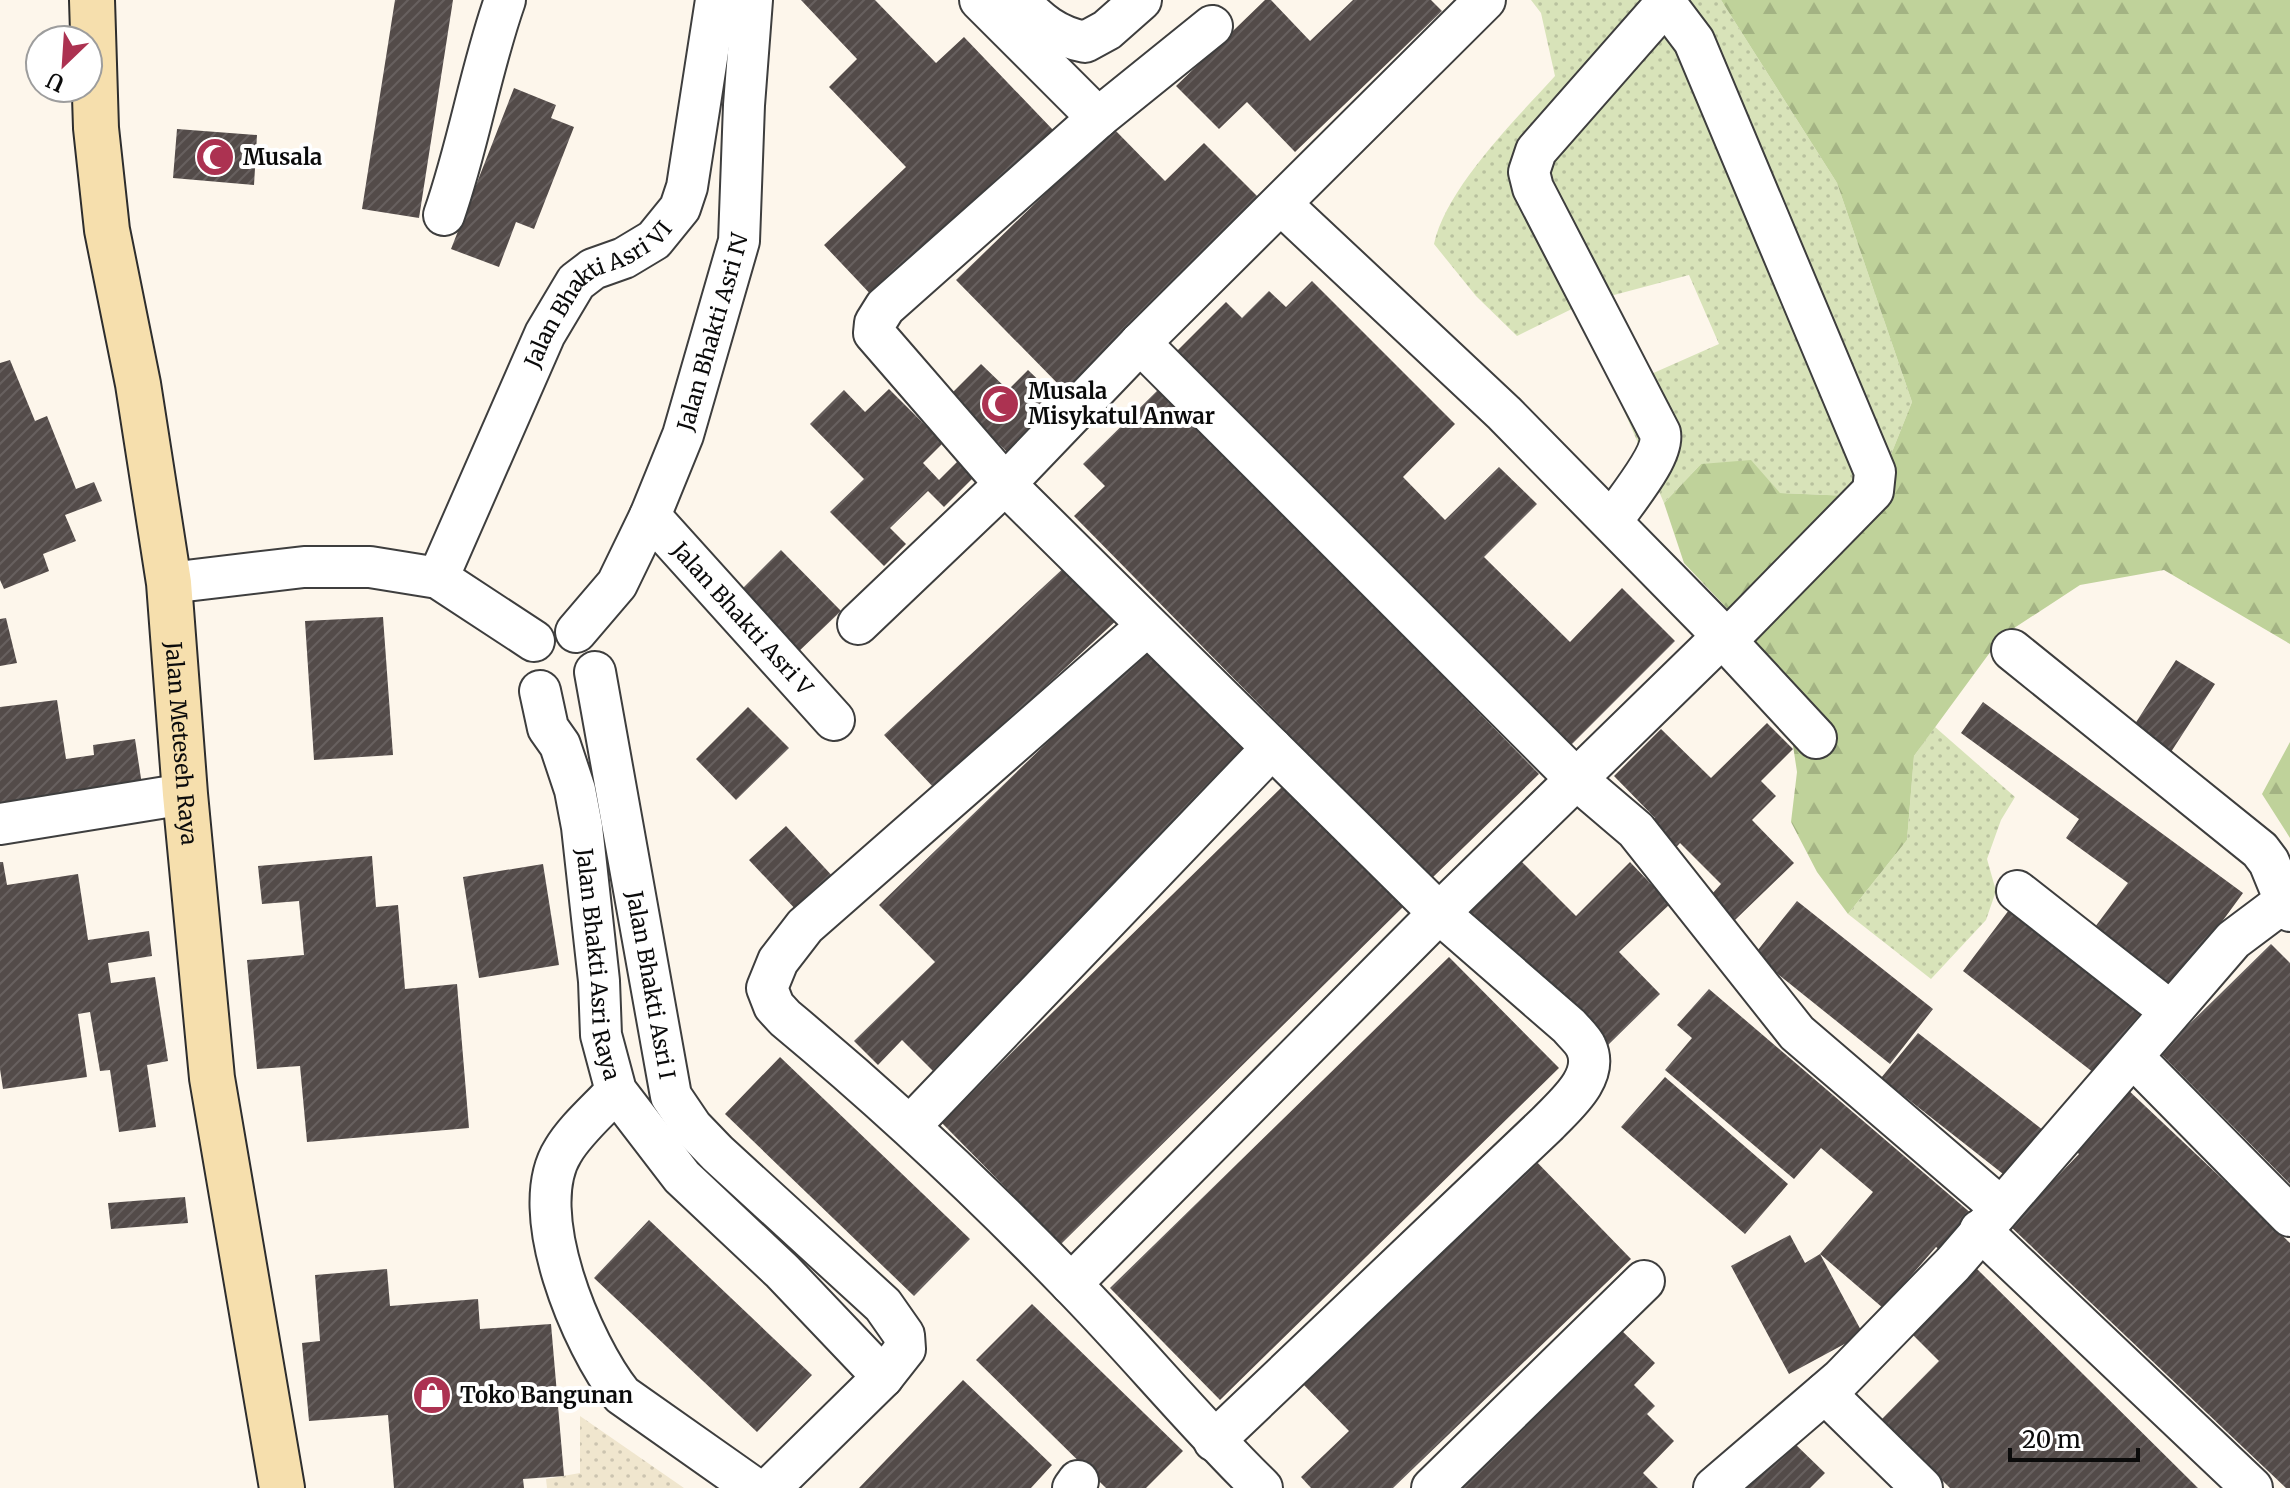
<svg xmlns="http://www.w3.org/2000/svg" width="2290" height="1488" font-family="Merriweather,serif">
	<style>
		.farmland { fill: url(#farmland-dots) }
		.grass { fill: url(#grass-dots) }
		.forest { fill: url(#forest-firs) }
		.building { fill: url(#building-hatch) }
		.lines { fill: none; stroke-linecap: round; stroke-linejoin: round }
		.minor-casing { stroke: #3e3e3e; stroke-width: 44 }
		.secondary-casing { stroke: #2d2d2d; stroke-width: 48 }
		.minor { stroke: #fff; stroke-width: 40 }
		.secondary { stroke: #f6dfad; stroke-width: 44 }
		.labels { text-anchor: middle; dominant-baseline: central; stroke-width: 8; stroke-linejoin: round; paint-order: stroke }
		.poi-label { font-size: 22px; font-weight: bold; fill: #0b0b0b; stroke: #fff; text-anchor: start }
		.street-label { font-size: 22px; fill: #0b0b0b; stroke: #fff }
	</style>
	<defs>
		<pattern id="farmland-dots" width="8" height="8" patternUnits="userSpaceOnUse" patternTransform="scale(2)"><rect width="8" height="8" fill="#f0e6ce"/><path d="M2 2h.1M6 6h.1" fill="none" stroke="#ccc4b0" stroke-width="1.8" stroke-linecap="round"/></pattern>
		<pattern id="grass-dots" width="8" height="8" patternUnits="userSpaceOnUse" patternTransform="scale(2)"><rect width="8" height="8" fill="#d8e3b9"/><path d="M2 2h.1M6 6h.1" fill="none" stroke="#b8c19e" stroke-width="1.8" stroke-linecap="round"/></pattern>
		<pattern id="forest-firs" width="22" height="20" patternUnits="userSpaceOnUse" patternTransform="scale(2)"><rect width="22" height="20" fill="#bfd29a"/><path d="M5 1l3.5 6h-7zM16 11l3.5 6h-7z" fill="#a3b383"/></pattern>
		<pattern id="building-hatch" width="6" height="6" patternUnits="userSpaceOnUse" patternTransform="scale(2)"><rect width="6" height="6" fill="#534b49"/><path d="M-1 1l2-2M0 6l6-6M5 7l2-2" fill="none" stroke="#67605f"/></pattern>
	</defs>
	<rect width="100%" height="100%" fill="#fdf6eb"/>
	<path class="farmland" d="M580,1416L684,1488H547L546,1479L580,1473Z"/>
	<path class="grass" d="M1531,0H1721L1837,183L1912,402L1874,497L1780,493L1701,464L1664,503L1615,390L1719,344L1689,275L1584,303L1517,336L1476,296L1434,244C1446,188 1516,119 1555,76L1541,13Z
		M1935,727L2015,797L2001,820L1987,859L1996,891L1986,920L1931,979L1848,914L1907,840L1914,756Z"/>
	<path class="forest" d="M1721,0H2290V644L2164,570L2080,585L2002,636L1914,756L1907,840L1848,914L1817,872L1791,822L1797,772L1786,699L1737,619L1684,563L1664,503L1701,464L1751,460L1780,493L1874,497L1912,402L1837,183Z
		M2290,742V838L2262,794Z"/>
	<path class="building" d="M395,0H453L419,218L362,209Z
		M801,0H875L936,63L964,37L1054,131L876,300L824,245L906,167L829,87L857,59Z
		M1265,0H1271L1310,41L1353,0H1431L1442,11L1295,152L1247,102L1219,129L1176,86Z
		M514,88L556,105L551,118L574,127L534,229L516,222L499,267L451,249Z
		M1113,128L1165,181L1204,143L1261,200L1065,391L956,280Z
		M177,129L257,135L254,185L173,178Z
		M1312,281L1455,424L1403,477L1445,520L1499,467L1537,504L1484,557L1570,642L1622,588L1675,641L1570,746L1173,355L1226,302L1242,318L1269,291L1286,307Z
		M10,360L35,421L47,416L76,489L94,482L102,501L65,515L76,541L43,554L49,571L4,589L0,580V363Z
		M981,364L1008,390L1028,370L1052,393L1031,413L1040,422L1008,453L950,395Z
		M1160,388L1539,774L1431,879L1074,516L1105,486L1083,464Z
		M889,389L943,443L923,463L939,480L959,460L975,476L944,507L928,491L890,528L906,544L884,566L830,512L864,479L810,424L844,390L865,412Z
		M781,550L841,611L796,654L740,591Z
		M1069,563L1120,617L935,789L884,735Z
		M383,617L393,755L314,760L305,621Z
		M6,618L17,663L0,666V619Z
		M1146,647L1255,758L933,1071L902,1040L878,1065L854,1041L935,962L879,905Z
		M2176,660L2215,684L2171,752L2133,727Z
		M57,700L66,759L94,755L93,745L135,739L142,785L0,813V707Z
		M1983,702L2243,893L2169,994L2089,935L2128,883L2066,838L2079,819L1961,733Z
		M748,707L789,748L736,800L696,759Z
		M1767,723L1793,749L1761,781L1776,796L1752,820L1794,863L1735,920L1711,895L1721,884L1680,843L1671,853L1645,827L1655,818L1614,776L1661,729L1711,778Z
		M1284,785L1404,906L1061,1244L941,1122Z
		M786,826L836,880L800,914L749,860Z
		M372,856L376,907L398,905L405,989L457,984L469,1128L307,1142L300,1066L257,1069L247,960L304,955L299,901L262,904L258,866Z
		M1521,861L1576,916L1630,862L1670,904L1619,952L1660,994L1607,1046L1468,912Z
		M0,862H3L7,885L78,874L88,940L149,931L152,956L108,963L111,983L155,977L168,1061L147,1065L156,1127L119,1132L110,1070L100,1071L90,1012L78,1014L87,1077L3,1089L0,1069Z
		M543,864L559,965L479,978L463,877Z
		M1797,901L1933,1009L1890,1064L1754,955Z
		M2012,906L2144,1009L2094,1073L1963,971Z
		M2271,944L2290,963V1184L2160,1053Z
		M1449,957L1559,1068L1220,1400L1110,1288Z
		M1709,989L1973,1215L1942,1251L1936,1247L1883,1308L1820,1254L1873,1192L1821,1148L1794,1179L1665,1070L1692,1038L1677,1025Z
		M1918,1033L2048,1134L2012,1181L1881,1078Z
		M780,1057L970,1239L914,1296L725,1114Z
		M1665,1077L1788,1184L1745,1234L1621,1127Z
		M2125,1087L2290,1243V1488H2286L2010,1226L2079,1154L2070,1145Z
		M1531,1156L1631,1259L1393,1488H1311L1301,1477L1349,1431L1299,1380Z
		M185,1197L188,1223L111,1229L108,1203Z
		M649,1220L812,1375L757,1432L594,1278Z
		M1790,1235L1805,1263L1820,1254L1863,1334L1789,1374L1731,1266Z
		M387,1269L390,1306L478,1299L480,1329L551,1324L564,1476L523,1479L524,1488H394L388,1415L309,1421L302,1343L320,1341L315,1275Z
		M1977,1269L2198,1488H1950L1881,1420L1939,1361L1912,1334Z
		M1032,1304L1183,1451L1146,1488H1106L976,1360Z
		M1619,1328L1655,1363L1634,1385L1655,1406L1647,1414L1674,1441L1643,1473L1658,1488H1459Z
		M963,1380L1052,1465L1031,1488H859Z
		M1793,1442L1825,1473L1810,1488H1747Z"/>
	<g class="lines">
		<g class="minor-casing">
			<g id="minor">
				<path d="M980,0L1098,118"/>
				<path d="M1018,0C1039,22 1055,36 1085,42L1107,30L1141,0"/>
				<path d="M1663,0L1694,41L1875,472L1873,491L1726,641L1816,738"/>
				<path d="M1212,26L1098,118L885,307L875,323L874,333L1005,484L1439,913L1569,1026C1574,1032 1583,1040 1586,1047C1600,1077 1565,1105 1547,1124L1214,1441"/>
				<path d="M444,215C469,144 480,71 505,0"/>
				<path d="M1140,343L1575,778L1636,830L1797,1033L2000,1207"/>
				<path id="s1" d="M650,516L834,720"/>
				<path d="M1612,521C1625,501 1665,455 1660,433L1533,188L1529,172L1536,151L1666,3"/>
				<path id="s2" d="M438,578L545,334L576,282L593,269L624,258L654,240L680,208L687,187L716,0"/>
				<path d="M169,583L304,567H370L438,578L534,641"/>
				<path d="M858,624L1005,484L1140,343L1485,0"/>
				<path d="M1147,626L805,926L778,961L767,988L774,1006L785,1018C885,1101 980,1190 1070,1283C1136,1350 1195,1423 1262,1488"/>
				<path id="s3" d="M576,632L617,584L650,516L683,435L739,241L744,105L752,0"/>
				<path d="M2012,650L2260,850L2269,862L2285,901"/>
				<path id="s4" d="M595,672L671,1096L692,1127L717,1153L883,1305L904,1335L905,1349L883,1377L770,1488"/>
				<path id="s5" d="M540,691L548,728L560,745L575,790L582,827L599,981L601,1035L616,1091L682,1177L782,1271L883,1377"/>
				<path d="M0,824L185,794"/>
				<path d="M2017,891L2170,1011"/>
				<path d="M2133,1057L2290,1216"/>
				<path d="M616,1091C599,1110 576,1129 563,1151C525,1211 582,1345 622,1395L754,1488"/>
				<path d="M910,1126L1272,748"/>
				<path d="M1980,1230L2252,1488"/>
				<path d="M1071,1284L1439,913L1723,636L1504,413L1281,204"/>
				<path d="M1825,1393L1922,1488"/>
				<path d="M1073,1488L1078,1481"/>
				<path d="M1432,1488L1644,1281"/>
				<path d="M1714,1488L1841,1379L1953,1264L2233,940L2285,901L2290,911"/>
			</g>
		</g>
		<g class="secondary-casing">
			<g id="secondary">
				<path id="s6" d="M92,0L96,128L107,230L138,384L169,583L185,794L212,1078L282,1488"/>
			</g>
		</g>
		<use href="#minor" class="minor"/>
		<use href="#secondary" class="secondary"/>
	</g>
	<defs>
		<g id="mosque-disc" transform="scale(2)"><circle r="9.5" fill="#ac3251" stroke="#fff"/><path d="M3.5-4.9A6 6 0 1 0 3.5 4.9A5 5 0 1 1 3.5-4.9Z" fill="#fff"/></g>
		<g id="shop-disc" transform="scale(2)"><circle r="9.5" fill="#ac3251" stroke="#fff"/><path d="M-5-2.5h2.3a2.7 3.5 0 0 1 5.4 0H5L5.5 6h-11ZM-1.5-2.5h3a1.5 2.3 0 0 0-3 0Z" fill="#fff"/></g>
	</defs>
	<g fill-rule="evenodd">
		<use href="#mosque-disc" x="215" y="157"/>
		<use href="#mosque-disc" x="1000" y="404"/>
		<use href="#shop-disc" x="432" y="1395"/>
	</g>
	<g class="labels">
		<g class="poi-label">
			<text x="243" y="157">Musala</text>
			<text x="1028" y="391">Musala<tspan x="1028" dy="25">Misykatul Anwar</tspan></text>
			<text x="460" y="1395">Toko Bangunan</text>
		</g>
		<g class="street-label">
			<text stroke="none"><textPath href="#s2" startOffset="334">Jalan Bhakti Asri VI</textPath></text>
			<text stroke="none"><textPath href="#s3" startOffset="334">Jalan Bhakti Asri IV</textPath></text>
			<text stroke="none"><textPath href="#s1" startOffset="138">Jalan Bhakti Asri V</textPath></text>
			<text stroke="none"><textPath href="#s6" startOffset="750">Jalan Meteseh Raya</textPath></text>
			<text stroke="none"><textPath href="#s5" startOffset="282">Jalan Bhakti Asri Raya</textPath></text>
			<text stroke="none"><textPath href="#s4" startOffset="318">Jalan Bhakti Asri I</textPath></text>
		</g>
	</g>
	<g transform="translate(64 64) rotate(205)"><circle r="38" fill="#ffffff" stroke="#9d9d9d" stroke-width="2"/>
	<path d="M0-6L14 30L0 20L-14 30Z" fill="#ac3251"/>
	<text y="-12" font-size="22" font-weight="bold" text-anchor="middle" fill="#0b0b0b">U</text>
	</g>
	<path d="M2010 1448v12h128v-12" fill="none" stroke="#0b0b0b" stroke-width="4"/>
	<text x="2022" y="1448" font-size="24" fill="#0b0b0b" stroke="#ffffff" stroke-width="6" paint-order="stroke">20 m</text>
</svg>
